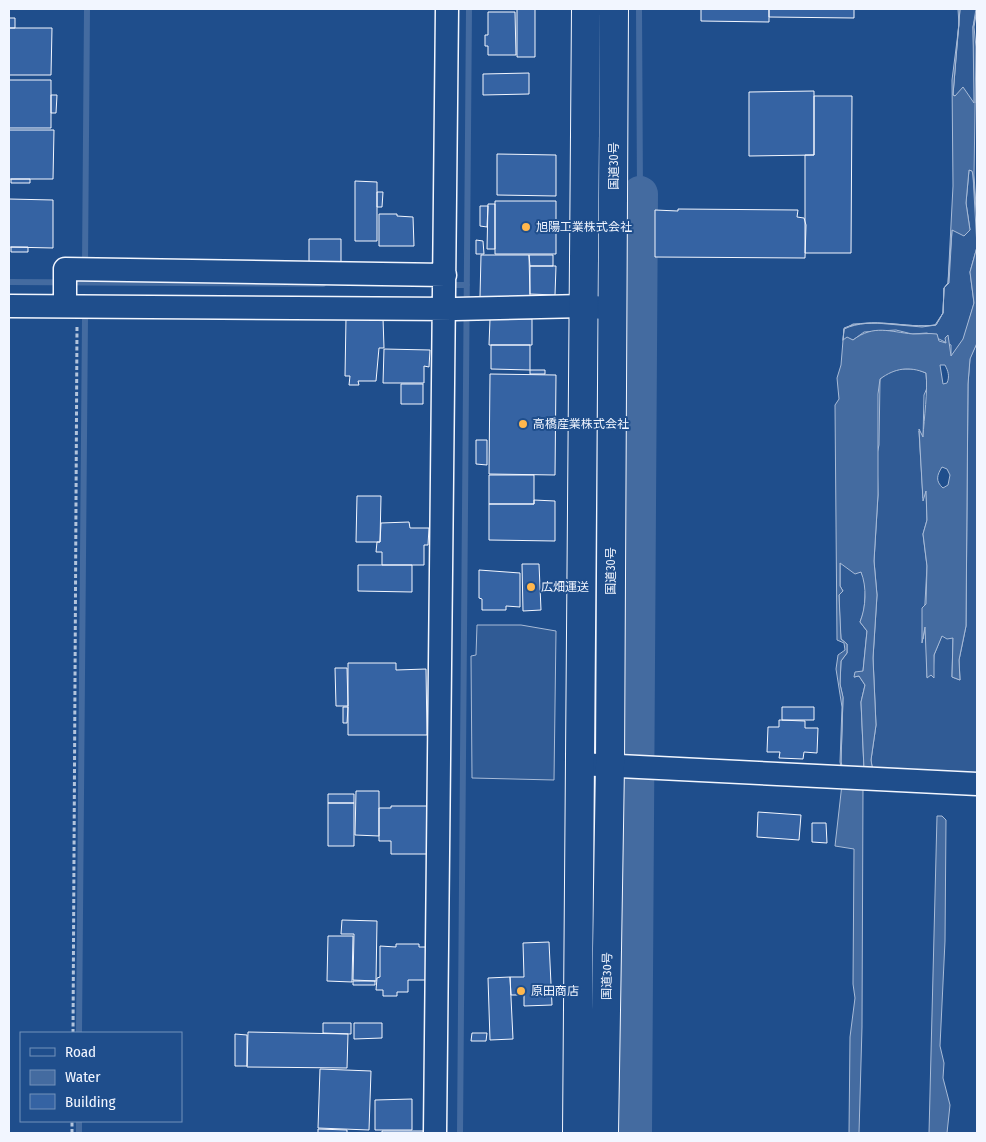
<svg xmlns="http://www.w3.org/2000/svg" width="986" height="1142" font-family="'Fira Sans Condensed','Noto Sans JP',sans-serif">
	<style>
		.built { fill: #305b95; stroke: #a8bbd7 }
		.water { fill: #446ba0; stroke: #a8bbd7; fill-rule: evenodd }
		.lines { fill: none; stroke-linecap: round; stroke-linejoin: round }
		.stream { stroke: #446ba0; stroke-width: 6 }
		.river { stroke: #446ba0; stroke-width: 36 }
		.building { fill: #3563a3; stroke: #f2f6ff }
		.minor-casing { stroke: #f2f6ff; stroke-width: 25 }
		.highway-casing { stroke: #f2f6ff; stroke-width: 30 }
		.path { stroke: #b3c4dc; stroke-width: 3; stroke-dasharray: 4 2.5; stroke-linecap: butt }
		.minor { stroke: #1f4e8c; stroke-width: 22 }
		.highway { stroke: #1f4e8c; stroke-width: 28 }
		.poi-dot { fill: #ffb74d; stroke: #1f4e8c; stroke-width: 2 }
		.labels { text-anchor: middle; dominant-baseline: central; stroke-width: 4; stroke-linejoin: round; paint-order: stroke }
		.street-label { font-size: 12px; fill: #f2f6ff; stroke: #1f4e8c }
		.poi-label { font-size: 12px; fill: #f2f6ff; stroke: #1f4e8c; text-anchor: start }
	</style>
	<rect width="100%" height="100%" fill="#1f4e8c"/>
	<path class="built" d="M960,9H976L973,27L975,103L953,95Z
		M969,170H972L973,175L977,247L970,272L974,303L964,339L959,347L951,357V345L927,333L912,334L896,330L864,332L853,340L843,341L844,329L853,324L876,323L922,327L936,325L943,313L944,288L949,283L952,230H970L966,203Z
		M977,343V777L873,773L871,760L876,725L873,658L877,595L874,561L878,495L877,454L879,445L880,379L890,371L902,369H916L926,373L927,388L924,395L923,439L919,431L923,498L926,489L927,520L923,534L927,566L923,639L926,623L927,677L931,674L933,677L934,655L942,635L953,637L952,677L960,680L959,660L966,626L968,384L970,358Z
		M840,562L861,572L866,583L864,611L860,622L867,631L863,671L854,677L859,676L865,685L861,702L864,769L843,770L841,762L843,698L840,684L841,661L847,653V644L841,639L840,626L839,595L843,591L840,586Z
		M477,625H521L556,631L554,780L472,778L471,656L476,655Z"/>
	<path class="water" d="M958,9H960L953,95L955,96L963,87L974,103L973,27L977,9L974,27L976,47L974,175L977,221L973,175L972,171L969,170L966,203L970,230L964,236L952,230L948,283L944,288L943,313L936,325C906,329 872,316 844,329L843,340L847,337L853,340C874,324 890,332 913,334C921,334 929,333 937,334L939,341L946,343L945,338L948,335L951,356L963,339L974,303L970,272L977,247V343L970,359L968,384L966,626L959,660L960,680L952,677L953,638L947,639L942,636L934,655V678L931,675L927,678L925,627L922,643V608L926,604L927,566L923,534L927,520L926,491L923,501L919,429L923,437C924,418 928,391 926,373C909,366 895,368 880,379L878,394V495L874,561L877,595L873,658L876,725L871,760L873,772L842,771L840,762L842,707L836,669L838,655L845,650L844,643L837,640L835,405L839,399L837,378L841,365L844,328C872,316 906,329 935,325L943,313L944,288L948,283L953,186L952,80L959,25ZM940,365H945C948,371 950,376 947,383L943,384ZM942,467L947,469L950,475L948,485L943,488C935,481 937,475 942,467ZM840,563L855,574L861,572C867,587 866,607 860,622L867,631L863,671L855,672L854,677L859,676L865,685L861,702L864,769L843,770L841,762L843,697L840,684L841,661L847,653V644L841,639L839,595L843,591L840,586Z
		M842,784L863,786L862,1027L859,1133H849L850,1037L855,998L853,984L854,849L835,846Z
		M937,816H942L946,820L945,941L940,1046L944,1063L943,1078L950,1105L947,1133H929Z"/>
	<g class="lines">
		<path class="stream" d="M639,9L640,194
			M85,265L87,9
			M9,282L323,284
			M448,285H467
			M79,1033L85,318
			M79,1133V1121
			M460,1133L469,9"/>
		<path class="river" d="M634,1133L640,194"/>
	</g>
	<path class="building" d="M517,9H535V57H517Z
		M701,9H769V22L701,21Z
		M769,9H854V18L769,17Z
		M488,12H515L516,55H488V46H485V35H488Z
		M9,18H15V28H9Z
		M9,28H52L51,75H9Z
		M529,73V94L483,95V74Z
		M9,80H51V128H9Z
		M814,91V155L749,156V92Z
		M51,95H57L56,113H51Z
		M814,96H852L851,253H805V155H814Z
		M9,130H54L53,179H9Z
		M497,154L556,155V196L497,195Z
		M11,179H30V183H11Z
		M355,181L377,182V241H355Z
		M377,192H383L382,207H377Z
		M9,199L53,200V248L9,247Z
		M495,201H556V254H495Z
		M488,204H495V249H487Z
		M480,206H488L487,227L480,226Z
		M678,209L798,210L797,217L804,218L806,225L805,258L655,257V210L678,211Z
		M379,214H397V216L413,217L414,246H379Z
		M309,239H341V262H309Z
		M476,240L483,241L484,254H476Z
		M11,247H28V252H11Z
		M481,255H529L530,298L480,297Z
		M529,255H553V266H530Z
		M530,266H556L555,295L530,294Z
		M346,318H383L384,348H379L376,381H358L359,385H349L350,376H345Z
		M490,319H532V345H489Z
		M491,345H530V370L491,369Z
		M384,349L430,350L429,367L424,366V383H383Z
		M530,370H545V374H530Z
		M490,374L556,375L555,475L489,474Z
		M401,384H423V404H401Z
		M476,440H487V465L476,464Z
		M489,475H534V504H489Z
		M357,496H381L380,542H356Z
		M534,500L555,501V541L489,540V504H534Z
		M409,522L410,528H429L428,545H424V565H382V552H376L377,542H380L381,523Z
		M522,564H539L541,610L523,611Z
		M358,565H412V592L358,591Z
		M479,570L520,573V607L506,606V610H482V599L479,598Z
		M348,663H396V670L426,669L427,735H348Z
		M335,668H347L348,706H336Z
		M343,707H348L347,723H343Z
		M782,707H814V720H782Z
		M779,720L805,721V728H818L817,753L804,752L803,759L779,758L780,752H767L768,727H779Z
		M356,791H379V836L355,835Z
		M328,794H354V803H328Z
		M328,803H354V846H328Z
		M391,806H429L430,854H391V841H379V808H391Z
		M758,812L801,815L799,840L757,837Z
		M812,823H826L827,843L812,842Z
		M342,920L377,921L376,981L353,980L354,934H341Z
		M328,936H353L352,982L327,981Z
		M549,942L552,1005L524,1006V995H511L510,977H524L523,943Z
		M396,944H419V947H426V980H408V992H397V996H383V990H376L377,978L380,977V946L396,947Z
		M510,977L513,1039L490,1040L488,978Z
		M353,981H375V985H353Z
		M323,1023H351V1034L323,1033Z
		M354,1023H382V1038L354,1039Z
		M248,1032L348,1034L347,1068L247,1067Z
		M472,1033H487L486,1041H471Z
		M235,1034L247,1035V1066H235Z
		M320,1069L371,1071L369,1130L318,1128Z
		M412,1099V1130H375V1100Z
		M318,1129L347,1130V1133H318Z
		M382,1131H424V1133H382Z"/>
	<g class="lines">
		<g class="minor-casing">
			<path id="minor" d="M9,306L455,309L583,306L614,309
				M65,306V269L445,275
				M579,764L977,784
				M435,1133L447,9"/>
		</g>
		<g class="highway-casing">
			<path id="highway" d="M577,1133L586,9
				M604,1133L610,765L614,9"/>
		</g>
		<path class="path" d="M73,1033L77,326
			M72,1133V1121"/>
		<use href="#minor" class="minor"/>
		<use href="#highway" class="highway"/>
	</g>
	<g class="poi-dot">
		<circle cx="526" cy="227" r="5"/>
		<circle cx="523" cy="424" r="5"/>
		<circle cx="531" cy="587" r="5"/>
		<circle cx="521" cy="991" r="5"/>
	</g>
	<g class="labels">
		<g class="street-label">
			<text transform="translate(614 166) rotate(-90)">国道30号</text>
			<text transform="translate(611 571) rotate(-90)">国道30号</text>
			<text transform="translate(607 976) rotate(-89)">国道30号</text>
		</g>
		<g class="poi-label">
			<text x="536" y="227">旭陽工業株式会社</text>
			<text x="533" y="424">高橋産業株式会社</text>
			<text x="541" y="587">広畑運送</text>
			<text x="531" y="991">原田商店</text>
		</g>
	</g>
	<rect width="986" height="1142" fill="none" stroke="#f2f6ff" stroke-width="20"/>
	<rect x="20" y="1032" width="162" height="90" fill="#1f4e8c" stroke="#7391ba"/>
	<rect x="30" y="1048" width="25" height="8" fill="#1f4e8c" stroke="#7391ba"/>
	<text x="65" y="1057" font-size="15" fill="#f2f6ff">Road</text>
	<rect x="30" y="1070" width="25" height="15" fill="#446ba0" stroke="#7391ba"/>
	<text x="65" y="1082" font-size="15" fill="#f2f6ff">Water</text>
	<rect x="30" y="1094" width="25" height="15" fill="#3563a3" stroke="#7391ba"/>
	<text x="65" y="1107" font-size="15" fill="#f2f6ff">Building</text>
</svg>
